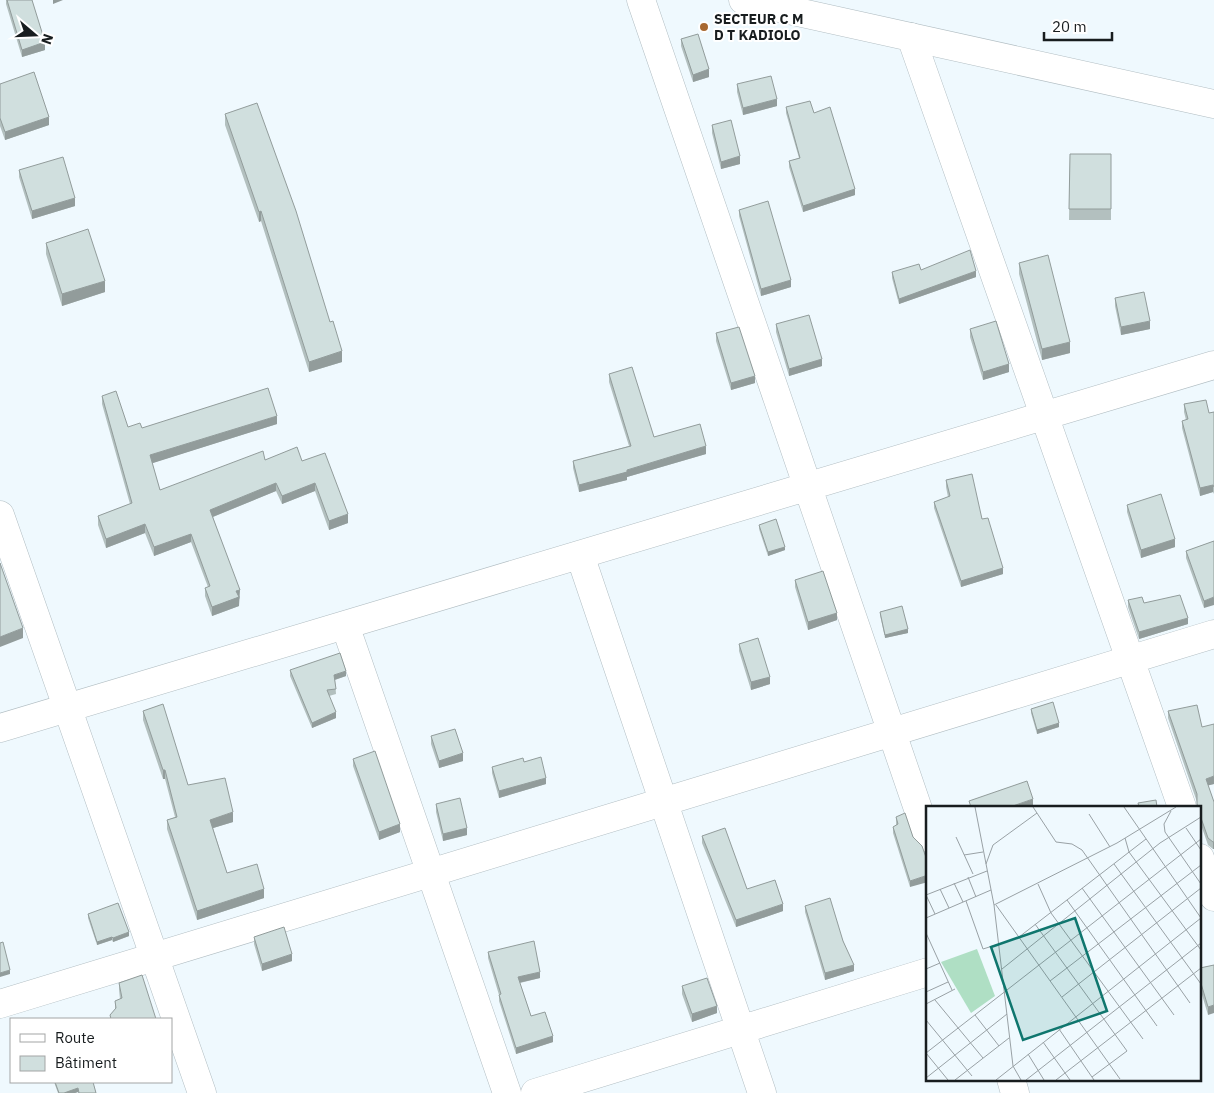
<svg xmlns="http://www.w3.org/2000/svg" width="1214" height="1093" font-family="'IBM Plex Sans',sans-serif">
	<style>
		.lines { fill: none; stroke-linecap: round; stroke-linejoin: round }
		.minor-casing { stroke: #b2bec3; stroke-width: 29 }
		.tertiary-casing { stroke: #b2bec3; stroke-width: 29 }
		.secondary-casing { stroke: #b2bec3; stroke-width: 29 }
		.minor { stroke: #fff; stroke-width: 28 }
		.tertiary { stroke: #fff; stroke-width: 28 }
		.secondary { stroke: #fff; stroke-width: 28 }
		.wall { fill: #b3c0bf }
		.shaded-wall { fill: #929c9b }
		.building { fill: #d0dfde; stroke: #929c9b }
		.poi-dot { fill: #a86830; stroke: #fff; stroke-width: 2 }
		.labels { text-anchor: middle; dominant-baseline: central; stroke-width: 4; stroke-linejoin: round; paint-order: stroke }
		.poi-label { font-size: 14px; font-weight: bold; fill: #181d1f; stroke: #fff; text-anchor: start }
		.inset-road { fill: none; stroke: #99a1a5; stroke-width: 1 }
		.view { fill: #0f766e; fill-opacity: 0.15; stroke: #0f766e; stroke-width: 2.5 }
		.inset-edge { fill: none; stroke: #181d1f; stroke-width: 2.5 }
	</style>
	<rect width="100%" height="100%" fill="#eff9fe"/>
	<g class="lines">
		<g class="minor-casing">
			<path id="minor" d="M641,0L928,838
				M911,37L1182,807
				M580,555L762,1093
				M345,625L507,1093
				M0,728L1214,365
				M1200,858L1214,897
				M0,1004L1214,634
				M1011,1079L1015,1093
				M535,1093L928,972"/>
		</g>
		<g class="tertiary-casing">
			<path id="tertiary" d="M743,0L1214,104"/>
		</g>
		<g class="secondary-casing">
			<path id="secondary" d="M0,515L202,1093"/>
		</g>
		<use href="#minor" class="minor"/>
		<use href="#tertiary" class="tertiary"/>
		<use href="#secondary" class="secondary"/>
	</g>
	<path class="wall" d="M6,0H32L45,50L22,57L6,4Z
		M681,39L709,77L693,82L681,46Z
		M0,84L49,125L5,140L0,126Z
		M737,84L777,106L743,115L737,92Z
		M786,107L814,113L855,195L803,212L789,167V161L799,158L786,113Z
		M225,114L342,362L309,372L261,221L259,222L225,125Z
		M712,125L740,164L721,169L712,133Z
		M1070,154H1111V220H1069Z
		M19,170L75,206L32,219L19,177Z
		M739,210L791,287L761,296L739,216Z
		M46,243L105,292L62,306L46,254Z
		M1019,263L1070,353L1042,360L1019,274Z
		M921,270L976,277L899,304L892,278V272Z
		M1115,298L1150,329L1121,335L1115,306Z
		M776,324L822,366L789,376L776,332Z
		M970,329L1009,372L983,380L970,337Z
		M716,333L755,383L731,390L716,341Z
		M609,374L654,437L706,454L627,477V480L579,492L573,468V461L629,446L609,382Z
		M102,396L128,427L142,428L277,424L152,463L160,490L265,460L302,461L348,523L329,530L315,491L282,504L276,491L213,517L240,598L239,599V606L212,616L205,596V588L208,587L191,542L154,556L145,533L106,548L98,525V516L130,504L102,404Z
		M1184,404L1209,413L1214,412V494L1213,492L1200,496L1182,428V421L1186,420L1184,412Z
		M946,480L982,519L1003,574L961,587L934,508V502L948,497L946,487Z
		M1127,505L1175,547L1141,558L1127,512Z
		M759,525L785,550L768,556L759,529Z
		M1214,541L1204,608L1186,558V551Z
		M795,580L837,620L808,630L795,587Z
		M1128,600L1144,603L1188,624L1139,639L1128,607Z
		M880,612L908,633L885,638L880,615Z
		M739,644L770,684L751,690L739,651Z
		M290,670L346,676L335,680L336,694L329,696L336,718L312,728L290,676Z
		M1031,709L1059,727L1037,734L1031,713Z
		M143,711L188,785L233,822L213,828L227,873L264,898L197,920L167,829V820L175,817L165,779H163L143,720Z
		M1168,711L1214,784L1208,785L1214,802L1213,849L1208,845L1200,822V807H1197V802L1168,718Z
		M431,736L463,761L439,768L431,744Z
		M353,759L400,832L379,840L353,766Z
		M524,762L546,784L499,798L492,773V767Z
		M436,804L467,835L443,841L436,812Z
		M896,817L913,837L910,887L893,833V827L896,825Z
		M702,836L747,889L783,911L736,927L702,843Z
		M805,906L843,941L854,971L825,980L805,912Z
		M88,914L129,936L113,942L112,940L97,945L88,918Z
		M254,937L292,961L262,971L254,944Z
		M488,952L540,978L520,983L531,1016L553,1042L516,1054L499,1001V995L488,958Z
		M1214,965L1208,1015L1200,988V968Z
		M119,983L156,1019H110V1015L115,1010V1001L120,999L119,990Z
		M682,986L717,1013L692,1022L682,994Z
		M54,1082H93L96,1093H78V1092L75,1093H58Z"/>
	<path class="shaded-wall" d="M53,0H63L53,4Z
		M45,42V50L22,57V50Z
		M709,69V77L693,82V75Z
		M777,99V106L743,115V108Z
		M49,117V125L5,140V132Z
		M740,156V164L721,169V162Z
		M855,189V195L803,212V206Z
		M75,198V206L32,219V211Z
		M261,211V221L259,222V212Z
		M976,271V277L899,304V299Z
		M791,280V287L761,296V289Z
		M105,281V292L62,306V294Z
		M1150,321V329L1121,335V327Z
		M1070,342V353L1042,360V349Z
		M342,351V362L309,372V362Z
		M822,359V366L789,376V369Z
		M1009,364V372L983,380V372Z
		M755,376V383L731,390V383Z
		M277,416V424L150,464V455Z
		M706,446V454L627,477V480L579,492V485Z
		M276,483V491L210,518V510Z
		M315,483V491L282,504V496Z
		M1213,485V492L1200,496V488Z
		M348,514V523L329,530V521Z
		M145,524V533L106,548V539Z
		M191,534V542L154,556V547Z
		M1175,539V547L1141,558V550Z
		M785,547V550L768,556V552Z
		M1003,568V574L961,587V581Z
		M240,590L239,606L212,616V607L236,591Z
		M1214,597V605L1204,608V601Z
		M837,613V620L808,630V622Z
		M1188,618V624L1139,639V632Z
		M23,628V638L0,647V637Z
		M908,629V633L885,638V635Z
		M346,671V676L334,680V675Z
		M770,677V684L751,690V682Z
		M336,712V718L312,728V723Z
		M1059,723V727L1037,734V730Z
		M463,753V761L439,768V761Z
		M163,770H165V779H163Z
		M1214,776V784L1206,786V779Z
		M546,778V784L499,798V791Z
		M1033,799V806L1032,807H1010Z
		M233,812V822L210,829V820Z
		M400,824V832L379,840V832Z
		M467,828V835L443,841V834Z
		M1213,842H1214V849H1213Z
		M928,875V882L910,887V881Z
		M264,889V898L197,920V911Z
		M783,904V911L736,927V920Z
		M129,932V936L113,942V938Z
		M112,937V940L97,945V942Z
		M292,954V961L262,971V964Z
		M854,965V971L825,980V973Z
		M10,970V974L0,977V973Z
		M540,972V978L518,983V977Z
		M1214,1005V1013L1208,1015V1007Z
		M717,1006V1013L692,1022V1014Z
		M553,1036V1042L516,1054V1048Z
		M78,1088V1092L75,1093H64Z"/>
	<path class="building" d="M7,0H32L45,42L22,50Z
		M698,34L709,69L693,75L681,39Z
		M34,72L49,117L5,132L0,118V84Z
		M771,76L777,99L743,108L737,84Z
		M810,101L814,113L830,107L855,189L803,206L789,161L800,158L786,107Z
		M257,103L296,211L330,322L333,321L342,351L309,362L261,211L259,212L225,114Z
		M731,120L740,156L721,162L712,125Z
		M1070,154H1111V209H1069Z
		M63,157L75,198L32,211L19,170Z
		M768,201L791,280L761,289L739,210Z
		M88,229L105,281L62,294L46,243Z
		M970,250L976,271L899,299L892,272L919,264L921,270Z
		M1048,255L1070,342L1042,349L1019,263Z
		M1144,292L1150,321L1121,327L1115,298Z
		M809,315L822,359L789,369L776,324Z
		M996,321L1009,364L983,372L970,329Z
		M739,327L755,376L731,383L716,333Z
		M632,367L654,437L700,424L706,446L627,470V472L579,485L573,461L631,446L609,374Z
		M268,388L277,416L150,455L160,490L263,451L265,460L297,447L302,461L325,453L348,514L329,521L315,483L282,496L276,483L210,510L240,590L236,591L239,597L212,607L205,588L210,586L191,534L154,547L145,524L106,539L98,516L132,503L102,396L116,391L128,427L140,423L142,428Z
		M1206,400L1209,413L1214,412V487L1213,485L1200,488L1182,421L1188,419L1184,404Z
		M972,474L982,519L988,518L1003,568L961,581L934,502L950,496L946,480Z
		M1161,494L1175,539L1141,550L1127,505Z
		M776,519L785,547L768,552L759,525Z
		M1214,541V597L1204,601L1186,551Z
		M0,563L23,628L0,637Z
		M823,571L837,613L808,622L795,580Z
		M1180,595L1188,618L1139,632L1128,600L1142,597L1144,603Z
		M902,606L908,629L885,635L880,612Z
		M758,638L770,677L751,682L739,644Z
		M340,653L346,671L334,675L336,689L327,690L336,712L312,723L290,670Z
		M1053,702L1059,723L1037,730L1031,709Z
		M163,704L188,785L225,778L233,812L210,820L227,873L257,864L264,889L197,911L167,820L177,817L165,770H163L143,711Z
		M1197,705L1202,727L1214,724V776L1206,779L1214,802V842H1213L1208,838L1200,815V807H1198L1197,804V794L1168,711Z
		M455,729L463,753L439,761L431,736Z
		M375,751L400,824L379,832L353,759Z
		M541,757L546,778L499,791L492,767L523,758L524,762Z
		M1027,781L1033,799L1010,807H971L969,801Z
		M460,798L467,828L443,834L436,804Z
		M1156,800L1157,807H1139L1138,803Z
		M905,813L913,837L922,846L928,863V875L910,881L893,827L898,824L896,817Z
		M725,828L747,889L775,880L783,904L736,920L702,836Z
		M830,898L843,941L854,965L825,973L805,906Z
		M118,903L129,932L113,938L112,937L97,942L88,914Z
		M284,927L292,954L262,964L254,937Z
		M534,941L540,972L518,977L531,1016L545,1012L553,1036L516,1048L499,995L501,994L488,952Z
		M3,942L10,970L0,973V943Z
		M1214,965V1005L1208,1007L1200,980V968Z
		M142,975L156,1019H111L110,1015L116,1008L115,1001L122,998L119,983Z
		M707,978L717,1006L692,1014L682,986Z
		M55,1082H93L96,1093H79L78,1088L64,1093H59Z"/>
	<circle class="poi-dot" cx="704" cy="27" r="5"/>
	<g class="labels">
		<g class="poi-label">
			<text x="714" y="19">SECTEUR C M<tspan x="714" dy="16">D T KADIOLO</tspan></text>
		</g>
	</g>
	<g transform="translate(926 806)">
		<rect width="275" height="275" fill="#eff9fe"/>
		<path d="M51,143L69,190L45,207L15,156Z" fill="#afdfc4"/>
		<path class="inset-road" d="M49,1L68,99L87,260L95,274M107,1L130,36L146,38L156,44L264,197M198,1L275,112M245,5L238,18L239,26L275,78M163,8L184,41M260,22L275,44M30,31L47,68M199,32L203,46L275,144M38,49L57,46M60,58L67,39L111,7M188,58L275,178M42,71L50,91M28,77L37,96M112,78L125,107L217,233M156,82L248,209M14,83L23,102M0,89L61,65M0,89L9,108M141,94L231,220M40,95L57,143L73,138M68,99L191,37L250,1M70,99L194,273M0,112L65,84M109,118L201,245L166,271M0,127L26,184M93,131L220,33M0,163L14,157M76,163L234,37L275,11M124,175L275,59M0,186L22,176M136,191L275,82M9,194L57,252M0,198L29,183M49,209L73,240M0,214L46,270M133,223L168,274M117,236L144,274M0,247L275,33M0,247L22,274M102,248L118,274M0,272L81,208M29,274L83,232M70,274L275,112M100,274L275,137M130,274L275,162"/>
		<path class="view" d="M149,112L181,205L97,234L65,141Z"/>
		<rect width="275" height="275" class="inset-edge"/>
	</g>
	<rect x="10" y="1018" width="162" height="65" fill="#ffffff" stroke="#a3a5a5"/>
	<rect x="20" y="1034" width="25" height="8" fill="#ffffff" stroke="#a3a5a5"/>
	<text x="55" y="1043" font-size="15" fill="#181d1f">Route</text>
	<rect x="20" y="1056" width="25" height="15" fill="#d0dfde" stroke="#a3a5a5"/>
	<text x="55" y="1068" font-size="15" fill="#181d1f">Bâtiment</text>
	<g transform="translate(35 35) rotate(109)" stroke="#ffffff" stroke-width="4" paint-order="stroke">
	<path d="M0-4L9 19L0 12L-9 19Z" fill="#181d1f"/>
	<text y="-8" font-size="14" font-weight="bold" text-anchor="middle" fill="#181d1f">N</text>
	</g>
	<path d="M1044 32v8h68v-8" fill="none" stroke="#181d1f" stroke-width="2.5"/>
	<text x="1052" y="32" font-size="15" fill="#181d1f" stroke="#ffffff" stroke-width="4" paint-order="stroke">20 m</text>
</svg>
